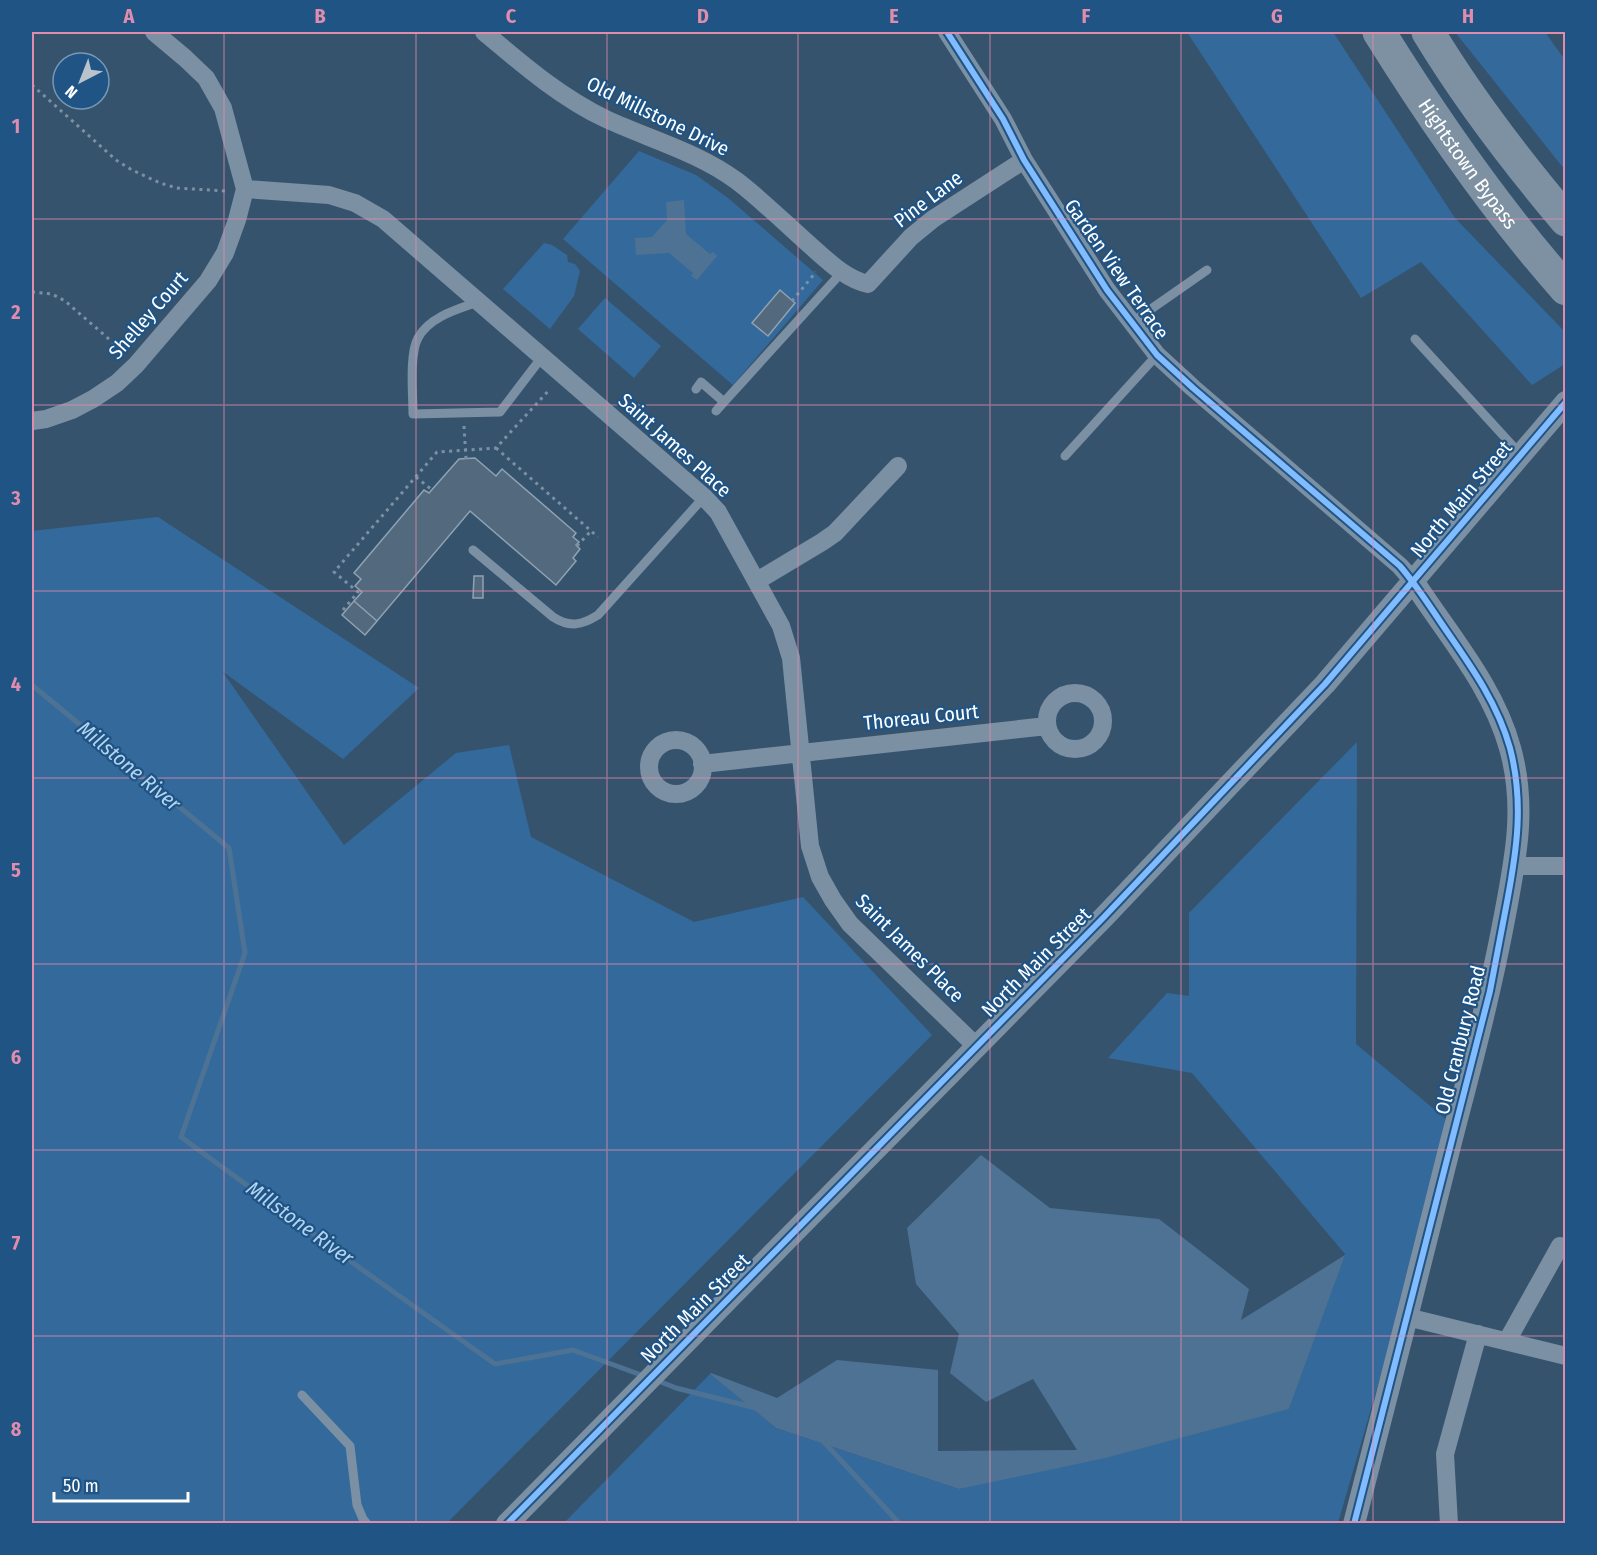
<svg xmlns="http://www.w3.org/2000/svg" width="1597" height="1555" font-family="'Fira Sans Condensed',sans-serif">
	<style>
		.green { fill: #336a9b }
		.water { fill: #4e7294 }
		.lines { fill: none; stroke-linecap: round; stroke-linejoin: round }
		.stream { stroke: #4e7294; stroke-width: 5 }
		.building { fill: #52697e; stroke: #90a2b2; stroke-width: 1.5 }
		.path { stroke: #7c90a4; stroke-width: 3; stroke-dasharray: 3 4.5; stroke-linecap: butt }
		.service { stroke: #7c90a4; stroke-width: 9 }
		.minor { stroke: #7c90a4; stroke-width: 18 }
		.tertiary { stroke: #7c90a4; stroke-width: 22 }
		.motorway { stroke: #7d91a3; stroke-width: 33 }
		.cycleway-casing { stroke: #1f5485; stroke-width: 10 }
		.cycleway { stroke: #80bcff; stroke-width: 6 }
		.grid { fill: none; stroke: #e08cad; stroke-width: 1.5; stroke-opacity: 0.55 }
		.labels { text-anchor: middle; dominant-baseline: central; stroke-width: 4.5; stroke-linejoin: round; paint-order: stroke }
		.street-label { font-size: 20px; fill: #fff; stroke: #1f5485 }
		.water-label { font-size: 21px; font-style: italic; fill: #b2d4f1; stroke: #1f5485 }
		.neatline { fill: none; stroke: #e08cad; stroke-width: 2 }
		.grid-label { font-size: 20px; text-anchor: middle; font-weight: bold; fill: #e08cad }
	</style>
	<rect width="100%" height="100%" fill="#36536e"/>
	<path class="green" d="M1187,32H1333L1455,218L1565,332V364L1532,385L1421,262L1361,298Z
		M1455,32H1545L1565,60V170Z
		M639,151L696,175L728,198L823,280L733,385L563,239Z
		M544,243L552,245L567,255L568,262L575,264L580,271L574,296L550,329L503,289Z
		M605,298L661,346L634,378L578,329Z
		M158,517L419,688L343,759L222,671L344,845L456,753L509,745L531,837L694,922L803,897L932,1035L447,1523H32V531Z
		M1357,742L1356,1044L1453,1125L1338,1523L563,1524L710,1374L776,1428L959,1489L1289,1409L1345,1254L1192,1073L1108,1058L1167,993L1189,996V913Z"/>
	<path class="water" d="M684,200L686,234L710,254L713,252L717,256L697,280L691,276L693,273L669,253L636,255L635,238L652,237L667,220L666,202Z
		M981,1155L1050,1208L1159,1219L1249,1289L1241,1320L1345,1255L1289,1409L1105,1458L959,1489L776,1428L710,1374L711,1373L777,1398L837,1360L938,1370V1451L1077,1450L1033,1379L986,1402L950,1373L959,1334L916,1284L907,1228Z"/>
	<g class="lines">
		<path class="stream" d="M32,685L229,848L245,953L181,1137L360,1268L495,1364L573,1350L644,1376
			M656,1380L676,1388L756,1408
			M822,1440L900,1524"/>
	</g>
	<path class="building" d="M780,290L795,303L768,336L752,323Z
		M475,458L496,476L502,469L576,533L573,537L579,542L576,545L580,549L573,558L576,561L556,585L470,511L377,621L354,601L362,592L355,586L361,579L354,573L424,490L429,493L459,459Z
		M474,576H483V598H473Z
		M354,601L377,621L365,635L342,615Z"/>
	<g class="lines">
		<path class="path" d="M32,85L116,160L132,170L160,183L177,188L225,191
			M32,292L52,294L65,301L124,352
			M792,301L816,272
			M464,426L466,459
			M496,448L598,537
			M416,477L432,490
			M577,546L591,531
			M343,610L358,592L334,572L437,452L496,448L550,389"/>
		<path class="service" d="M478,302C458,309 429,317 418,338C409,354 413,395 413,414L500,412L542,357
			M1131,323L1207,270
			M1415,339L1521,455
			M696,389L701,382L724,402L842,272
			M716,411L724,402
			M1065,456L1157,355
			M473,550L553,617C570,628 582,625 598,615L704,497
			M302,1395L350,1446L357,1505L363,1519L367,1524"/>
		<path class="minor" d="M484,32C522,64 560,97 606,119C649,139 698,152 737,181C762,200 788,226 812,247C829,262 846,279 868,284L911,237L933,219L1024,160
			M947,32L1003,119L1024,160L1107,290L1157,355L1193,388L1400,566L1413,581
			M245,189L329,195L355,203L383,219L704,497L718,512L781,626L791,658L810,846L820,877L833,900L850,924L976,1046
			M32,421L46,419L72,410L93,399L117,383L136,365L208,281L225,253L237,220L245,189L223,108L206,78L185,58L154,32
			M757,581L822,542L835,533L898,466
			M1047 721a28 28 0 1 1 56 0a28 28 0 1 1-56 0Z
			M649 767a27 27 0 1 1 54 0a27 27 0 1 1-54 0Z
			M702,764L1047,726
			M1514,866H1566
			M1407,1317L1566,1356
			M1507,1341L1560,1246
			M1449,1524L1445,1454L1478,1334"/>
		<path class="tertiary" d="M507,1524L1104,917L1325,684L1566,402
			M1354,1524C1387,1395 1420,1267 1452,1138C1471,1066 1490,994 1504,920C1515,861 1527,808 1510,748C1493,686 1448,635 1413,581"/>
		<g class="motorway">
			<path id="s1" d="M1379,32C1435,122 1495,209 1566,289"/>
			<path d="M1428,32C1468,98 1516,161 1566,220"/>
		</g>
		<g class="cycleway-casing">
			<path id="cycleway" d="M947,32L1003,119L1024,160L1107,290L1157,355L1193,388L1400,566C1418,587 1432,610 1448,633C1473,669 1498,705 1510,748C1524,802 1517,849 1507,902C1501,932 1496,961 1490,991L1354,1524
				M507,1524L1104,917L1325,684L1566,402"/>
		</g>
		<use href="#cycleway" class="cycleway"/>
	</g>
	<path class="grid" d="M224,32V1524M416,32V1524M607,32V1524M798,32V1524M990,32V1524M1181,32V1524M1373,32V1524M32,219H1566M32,405H1566M32,591H1566M32,778H1566M32,964H1566M32,1150H1566M32,1336H1566"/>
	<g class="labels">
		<g class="street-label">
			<text transform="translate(658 116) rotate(26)">Old Millstone Drive</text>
			<text stroke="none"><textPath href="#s1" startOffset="159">Hightstown Bypass</textPath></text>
			<text transform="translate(928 199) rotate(-37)">Pine Lane</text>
			<text transform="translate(1117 269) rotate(55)">Garden View Terrace</text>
			<text transform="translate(148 315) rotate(-49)">Shelley Court</text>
			<text transform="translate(675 445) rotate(42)">Saint James Place</text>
			<text transform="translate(1461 499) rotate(-50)">North Main Street</text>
			<text transform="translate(921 717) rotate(-6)">Thoreau Court</text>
			<text transform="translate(910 948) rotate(45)">Saint James Place</text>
			<text transform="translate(1036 962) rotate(-45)">North Main Street</text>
			<text transform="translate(1460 1040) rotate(-76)">Old Cranbury Road</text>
			<text transform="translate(695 1308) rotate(-45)">North Main Street</text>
		</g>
		<g class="water-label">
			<text transform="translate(129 766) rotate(40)">Millstone River</text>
			<text transform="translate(300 1223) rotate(36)">Millstone River</text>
		</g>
	</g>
	<rect width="1597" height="1555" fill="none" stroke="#1f5485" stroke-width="66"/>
	<g transform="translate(81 81) rotate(222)"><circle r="28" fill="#1f5485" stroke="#7998b6" stroke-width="1.5"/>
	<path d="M0-4.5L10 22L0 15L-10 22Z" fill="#b9c3cc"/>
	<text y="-9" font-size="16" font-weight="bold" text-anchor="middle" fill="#ffffff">N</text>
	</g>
	<path d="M54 1492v9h134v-9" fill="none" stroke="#ffffff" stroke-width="3"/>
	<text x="63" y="1492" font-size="18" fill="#ffffff" stroke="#1f5485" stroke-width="4.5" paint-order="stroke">50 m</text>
	<rect x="33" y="33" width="1531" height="1489" class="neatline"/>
	<g class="grid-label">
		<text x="129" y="23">A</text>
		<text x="320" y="23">B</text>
		<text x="511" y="23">C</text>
		<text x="703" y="23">D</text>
		<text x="894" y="23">E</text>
		<text x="1086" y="23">F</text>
		<text x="1277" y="23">G</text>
		<text x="1468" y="23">H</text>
		<text x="16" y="133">1</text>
		<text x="16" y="319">2</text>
		<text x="16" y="505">3</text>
		<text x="16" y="691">4</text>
		<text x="16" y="877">5</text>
		<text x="16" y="1064">6</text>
		<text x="16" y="1250">7</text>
		<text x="16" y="1436">8</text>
	</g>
</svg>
